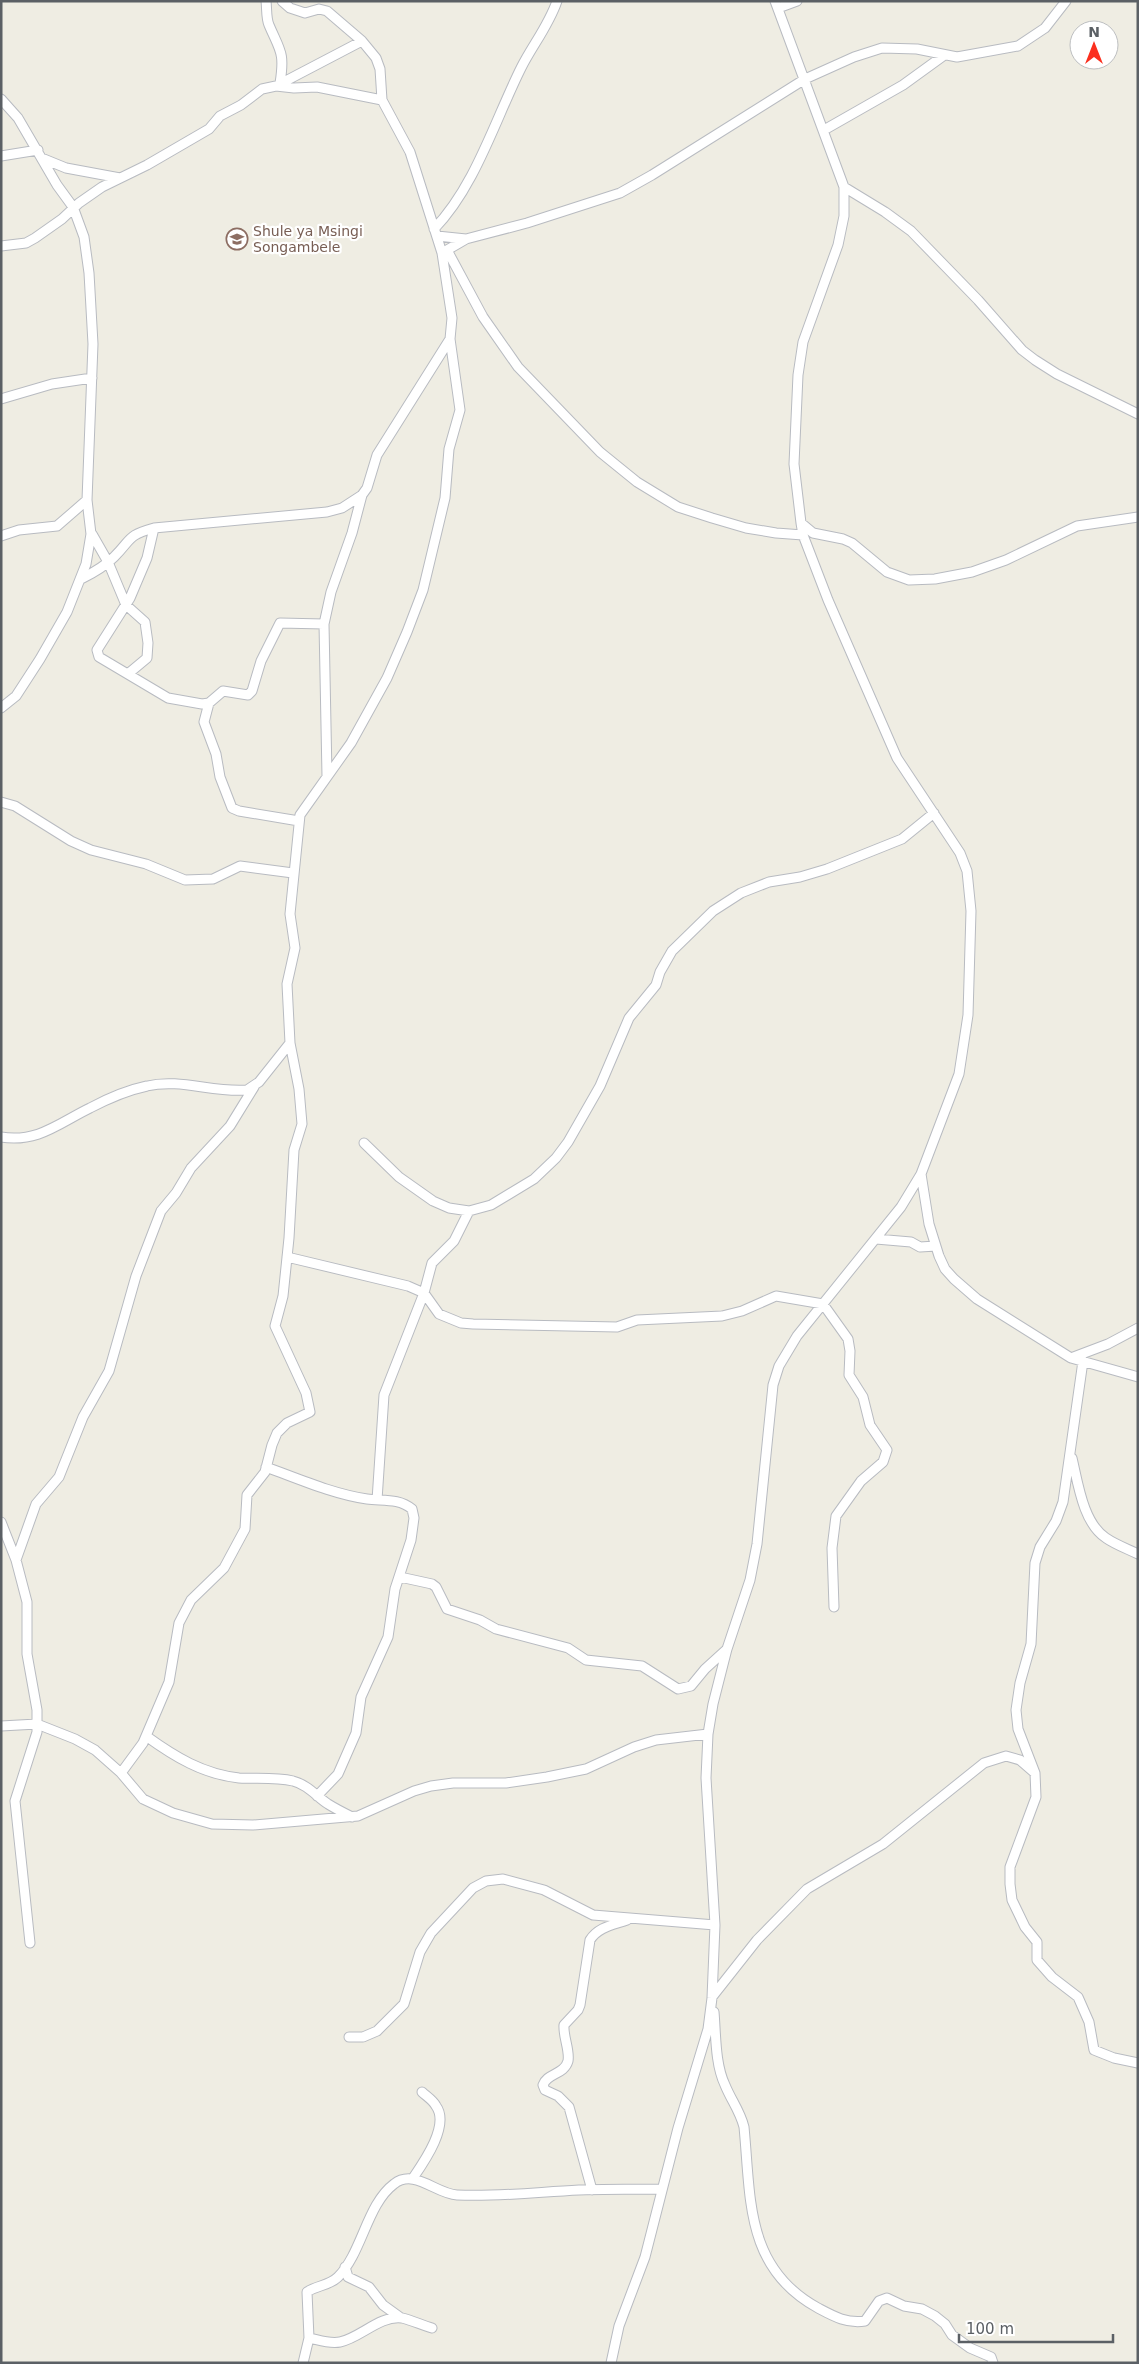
<svg xmlns="http://www.w3.org/2000/svg" width="1139" height="2364" font-family="'DejaVu Sans',sans-serif">
	<style>
		.lines { fill: none; stroke-linecap: round; stroke-linejoin: round }
		.minor-casing { stroke: #b8bbc1; stroke-width: 11 }
		.minor { stroke: #fff; stroke-width: 9 }
		.labels { text-anchor: middle; dominant-baseline: central; stroke-width: 4.5; stroke-linejoin: round; paint-order: stroke }
		.education-label { font-size: 14px; fill: #785e54; stroke: #fff; text-anchor: start }
	</style>
	<rect width="100%" height="100%" fill="#efede3"/>
	<g class="lines">
		<g class="minor-casing">
			<path id="minor" d="M266,1C267,9 266,18 269,25C280,51 285,52 280,83
				M778,8L797,1
				M276,86L362,41
				M1,99L18,118L57,185L73,207L84,237L89,273L93,344L87,500L91,534L86,564L67,612L40,659L16,696L1,708
				M824,130L903,85L943,56
				M1,156L38,150
				M44,159L66,168L120,178
				M844,187L885,212L911,231L978,300L1022,350L1035,360L1057,374L1138,414
				M434,229C475,187 495,120 521,68C532,46 549,25 557,1
				M437,236L466,239
				M1,246L26,243L35,238L62,219L79,203L102,187L147,165L209,129L220,116L241,105L262,89L276,86L294,88L317,87L382,100
				M447,250L483,317L518,367L600,452L637,482L678,507L712,518L746,528L776,533L803,535
				M442,253L466,239L527,223L620,193L652,175L805,79L854,57L882,48L917,49L957,57L1018,46L1045,28L1066,1
				M1,399L52,384L92,378
				M801,523L813,533L843,539L852,543L887,572L909,580L935,579L972,572L1006,560L1077,526L1138,517
				M154,528L147,558L130,598L97,650L99,657L168,698L202,704L209,703L223,691L248,695L252,691L261,661L280,623L324,624
				M92,534L108,562L126,605L145,622L148,643L147,658L129,673
				M1,536L19,530L57,526L87,500
				M81,579C93,573 105,566 114,557C133,538 126,536 154,528L327,512L342,508L362,495L367,488L377,455L450,339
				M209,703L204,722L216,754L220,777L232,808L239,811L299,821
				M327,776L324,624L331,592L352,533L362,495
				M1,802L15,806L71,841L91,850L146,864L185,880L213,879L240,866L293,873
				M1,1137C38,1143 59,1123 90,1108C107,1099 128,1090 147,1086C180,1078 213,1093 247,1090L259,1082L290,1043L287,984L295,948L290,914L300,815L351,743L387,678L407,632L423,590L445,498L449,449L460,410L450,339L452,318L442,253L410,152L382,100L380,69L376,58L362,41L327,11L319,9L305,13L290,8L282,1
				M364,1143L399,1177L433,1201L449,1208L469,1211L491,1205L534,1179L556,1158L568,1142L600,1086L629,1018L656,985L660,972L672,951L713,911L741,893L769,882L800,877L827,869L902,839L934,813
				M921,1174L929,1224L939,1256L945,1269L954,1279L977,1299L1071,1358L1138,1377
				M876,1239L911,1242L920,1247L936,1246
				M287,1257L408,1286L424,1293L439,1314L461,1323L473,1324L617,1327L637,1320L722,1316L742,1311L776,1296L823,1304L848,1339L850,1351L849,1375L863,1397L870,1425L887,1450L883,1462L861,1481L836,1516L832,1548L834,1607
				M1071,1358L1108,1344L1138,1328
				M1083,1361L1063,1502L1056,1521L1040,1547L1035,1563L1031,1644L1020,1683L1016,1710L1018,1729L1035,1773L1036,1797L1010,1867V1884L1012,1900L1025,1927L1037,1942V1960L1052,1977L1078,1997L1089,2022L1094,2050L1114,2058L1138,2063
				M1072,1458C1078,1483 1083,1523 1106,1538C1116,1545 1128,1549 1138,1554
				M266,1467C299,1479 333,1494 367,1499C383,1501 399,1498 412,1509L414,1518L411,1540L395,1589L388,1637L361,1697L356,1733L338,1774L317,1796
				M377,1500L384,1395L424,1293L432,1263L454,1241L469,1211
				M1,1522L16,1560L27,1602V1654L37,1710V1732L15,1801L30,1943
				M16,1560L36,1504L59,1477L83,1417L109,1371L136,1276L161,1211L176,1193L191,1168L230,1126L254,1087
				M400,1577L432,1584L436,1587L447,1609L480,1620L496,1629L568,1648L586,1660L642,1666L678,1689L691,1686L705,1669L727,1649
				M1,1726L37,1724L75,1739L95,1750L121,1773L143,1799L173,1813L212,1824L253,1825L358,1816L414,1791L431,1786L453,1783H506L547,1777L586,1769L634,1747L656,1740L708,1734
				M146,1736C175,1757 203,1774 239,1778C257,1779 276,1777 293,1781C308,1785 316,1796 328,1804C336,1809 344,1813 352,1817
				M121,1773L143,1743L169,1682L179,1623L191,1600L224,1568L245,1529L247,1495L265,1472L272,1445L277,1433L287,1423L310,1412L306,1393L275,1326L283,1296L289,1238L294,1150L302,1124L299,1089L290,1043
				M712,1997L757,1940L807,1889L883,1844L984,1763L1006,1756L1020,1760L1035,1773
				M714,2012C716,2035 715,2064 725,2085C731,2100 740,2111 744,2127C751,2199 745,2268 818,2308C833,2316 847,2324 865,2321L879,2301L887,2298L904,2306L922,2309L935,2316L945,2324L952,2335L970,2348L991,2357L993,2363
				M349,2037H363L377,2031L404,2004L420,1952L431,1933L473,1888L486,1881L503,1879L544,1890L593,1915L715,1925
				M413,2178C424,2162 450,2125 436,2106C433,2100 426,2096 422,2092
				M592,2190L569,2107L558,2096L545,2090L543,2085C547,2073 564,2075 568,2061C570,2050 563,2037 564,2025L578,2010L580,2005L590,1940C598,1927 613,1925 627,1920
				M345,2267L348,2277L369,2287L383,2305L401,2318
				M309,2338C319,2340 329,2344 340,2342C360,2338 380,2315 402,2318C411,2320 422,2325 432,2328
				M303,2363L309,2338L307,2292C317,2285 329,2286 338,2277C362,2253 367,2204 394,2184C414,2168 436,2194 457,2195C498,2197 538,2192 579,2190C606,2189 634,2189 662,2189
				M611,2363L619,2326L645,2257L678,2128L708,2029L712,1998L715,1925L706,1778L708,1734L713,1704L727,1649L750,1580L757,1544L773,1385L779,1366L797,1336L901,1207L921,1174L959,1074L968,1015L971,911L967,871L960,853L897,758L828,600L803,535L801,523L794,464L798,375L803,342L838,245L844,216V187L775,1"/>
		</g>
		<use href="#minor" class="minor"/>
	</g>
	<defs>
		<g id="school-ring" transform="scale(1.125)"><circle r="9.5" fill="#fff" stroke="#8d6e63" stroke-width="1.5"/><path d="M0-5L7-2L0 1L-7-2ZM-4 1L0 2.5L4 1V4Q0 6-4 4Z" fill="#8d6e63"/></g>
	</defs>
	<g fill-rule="evenodd">
		<use href="#school-ring" x="237" y="239"/>
	</g>
	<g class="labels">
		<g class="education-label">
			<text x="253" y="231">Shule ya Msingi<tspan x="253" dy="16">Songambele</tspan></text>
		</g>
	</g>
	<rect width="1139" height="2364" fill="none" stroke="#5b6065" stroke-width="5"/>
	<g transform="translate(1094 45)"><circle r="24" fill="#ffffff" stroke="#bdbfc1"/>
	<path d="M0-4L9 19L0 12L-9 19Z" fill="#fb2f1e"/>
	<text y="-8" font-size="14" font-weight="bold" text-anchor="middle" fill="#5b6065">N</text>
	</g>
	<path d="M959 2334v8h154v-8" fill="none" stroke="#5b6065" stroke-width="2.5"/>
	<text x="966" y="2334" font-size="15" fill="#5b6065" stroke="#ffffff" stroke-width="4" paint-order="stroke">100 m</text>
</svg>
